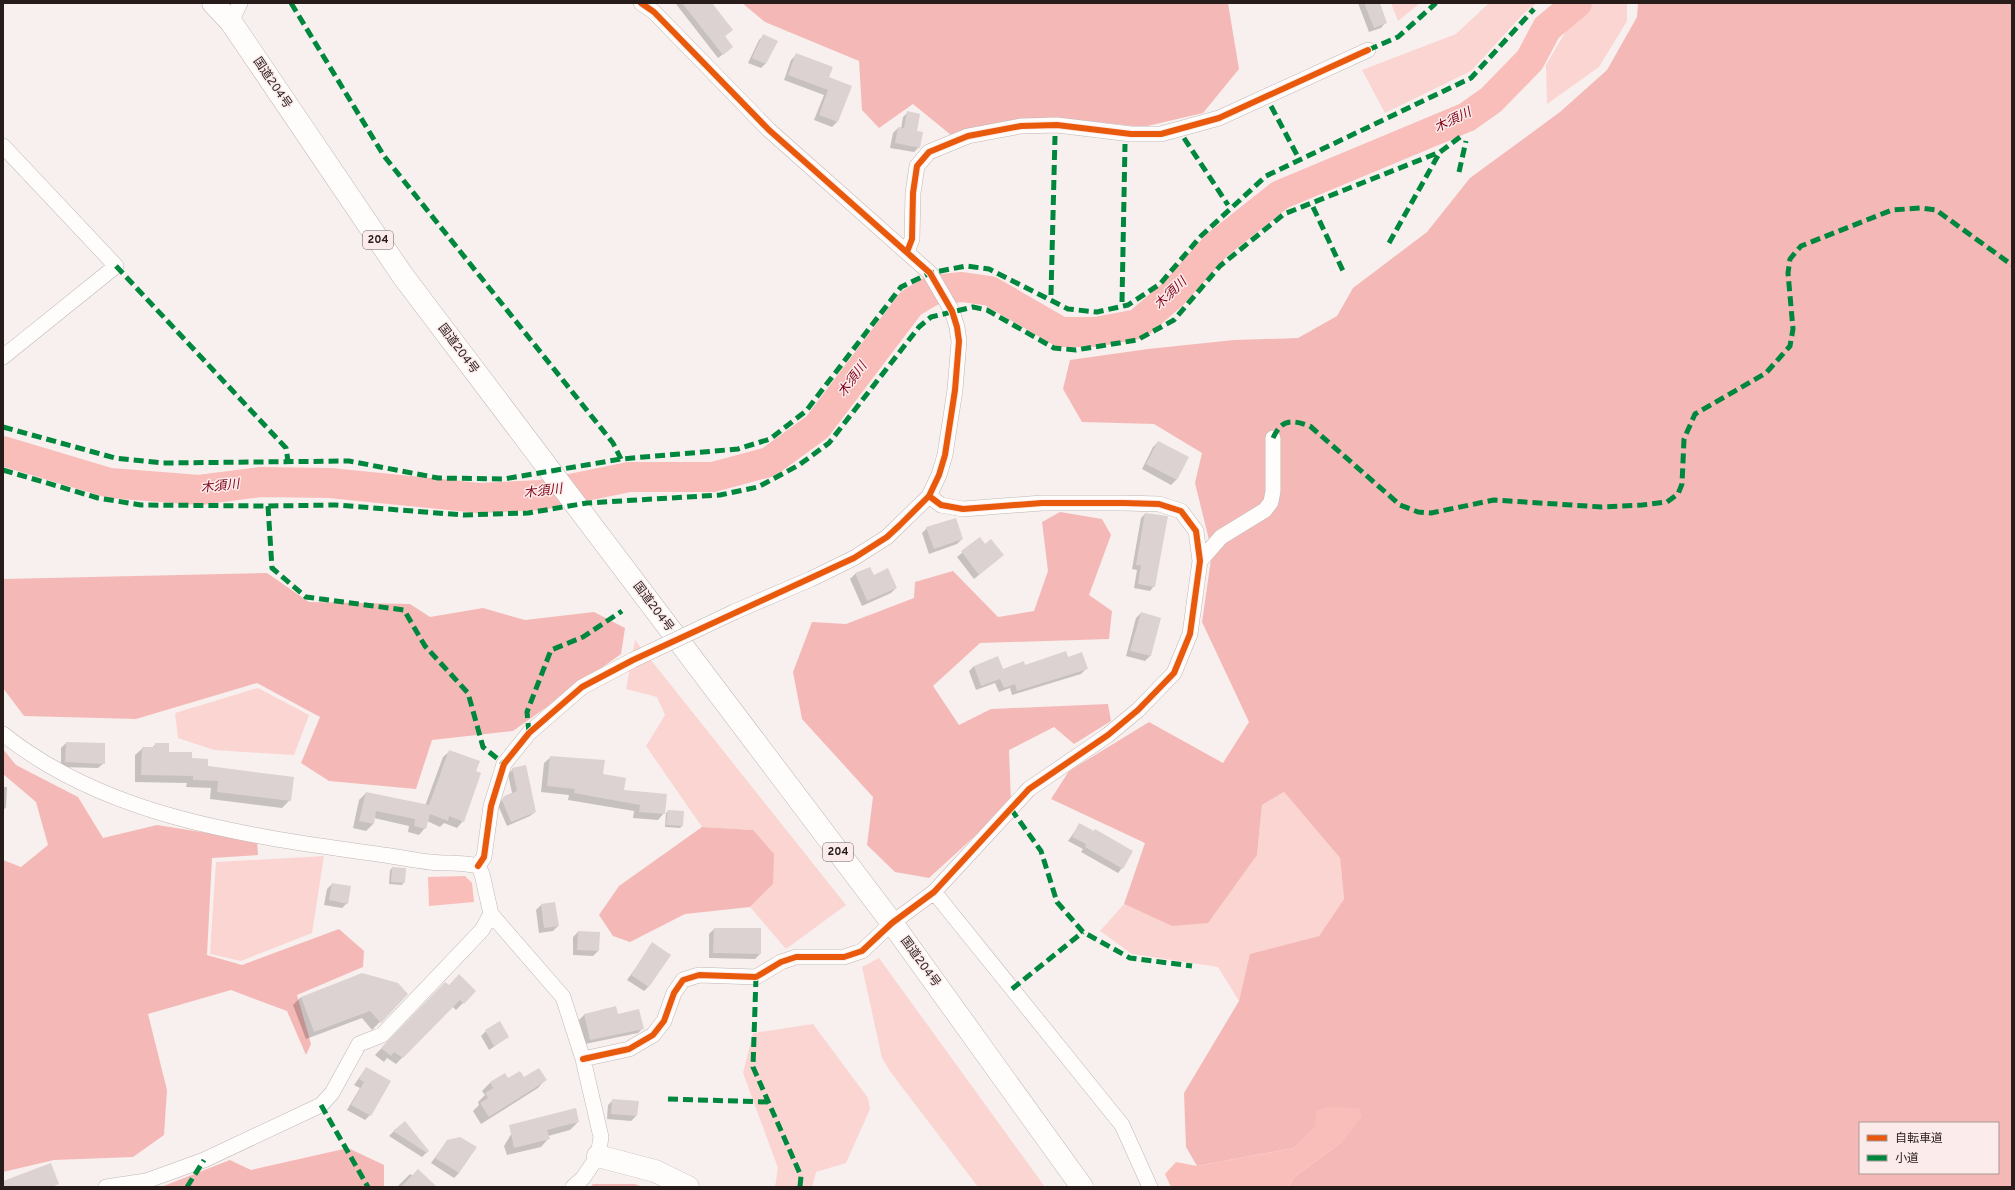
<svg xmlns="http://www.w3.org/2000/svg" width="2015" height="1190" font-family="Overpass,'Noto Sans JP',sans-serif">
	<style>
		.green { fill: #fad5d2 }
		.forest { fill: #f4b9b7; fill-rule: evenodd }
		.water { fill: #f9bdba }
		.shadow { fill: #0003 }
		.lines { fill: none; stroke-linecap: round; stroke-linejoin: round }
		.river { stroke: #f9bdba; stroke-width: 30 }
		.building { fill: #dcd2d1 }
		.street-casing { stroke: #bfb6b4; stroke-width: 16 }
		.secondary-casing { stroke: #bfb6b4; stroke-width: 23 }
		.highway-casing { stroke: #bfb6b4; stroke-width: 23 }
		.street { stroke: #fefdfc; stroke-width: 15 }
		.secondary { stroke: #fefdfc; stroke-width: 22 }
		.highway { stroke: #fefdfc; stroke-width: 22 }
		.street-bridge-casing { stroke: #bfb6b4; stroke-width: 16; stroke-linecap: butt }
		.street-bridge { stroke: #fefdfc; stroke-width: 15 }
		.quiet { stroke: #00873e; stroke-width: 5; stroke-dasharray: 10 5; stroke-linecap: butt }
		.cycleway-casing { stroke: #fbeceb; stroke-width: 8 }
		.cycleway { stroke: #e8590c; stroke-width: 6 }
		.labels { text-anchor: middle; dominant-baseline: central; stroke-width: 3; stroke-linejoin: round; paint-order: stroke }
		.shield { fill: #fbeceb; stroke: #675a59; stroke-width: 1 }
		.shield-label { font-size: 11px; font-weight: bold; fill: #281c1b }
		.street-label { font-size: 12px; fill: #281c1b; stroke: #fbeceb }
		.water-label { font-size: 13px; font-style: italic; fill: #800219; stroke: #fbeceb }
	</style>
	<rect width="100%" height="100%" fill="#f8f0ee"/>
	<path class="green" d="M1391,3H1420L1398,21Z
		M1489,3H1537L1524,13L1471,71L1385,113L1362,70L1456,34Z
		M1594,3H1627V21L1599,67L1547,104L1546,65L1573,19Z
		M635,640L846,905L786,949L750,907L773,884L753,830L702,827L646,746L665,715L657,697L626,689Z
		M258,688L309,715L294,755L214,750L178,738L175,713Z
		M1284,792L1340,858L1344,899L1319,936L1251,954L1239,1001L1218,967L1132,954L1100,931L1124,904L1172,926L1257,855L1262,805Z
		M324,856L312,933L241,961L210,954L216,862Z
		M879,958L1045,1187H978L889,1070L882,1058L862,967Z
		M813,1024L868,1098L870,1109L846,1163L816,1172L812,1187H775L778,1168L743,1073L753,1033Z"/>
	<path class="forest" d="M742,3H1228L1239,69L1203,113L1143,127L1051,117L951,135L913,104L879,128L862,110L859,61L765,22Z
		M1638,3H2012V1187H1289L1293,1178L1342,1142L1314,1129L1294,1148L1197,1166L1186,1147L1184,1093L1239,1001L1250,954L1319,936L1344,899L1340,858L1284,792L1262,805L1257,855L1208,923L1172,926L1124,904L1145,843L1051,799L1069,771L1149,722L1223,763L1249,722L1202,622L1212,552L1195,483L1202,453L1154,424L1082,422L1063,389L1070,360L1148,349L1234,340L1298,338L1337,316L1353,288L1427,232L1470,178L1560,112L1607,70L1637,17ZM1860,1123H1998V1173H1860Z
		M1060,512L1102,519L1111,535L1089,595L1112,611L1109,639L980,643L933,686L959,725L991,709L1108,704L1111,721L1074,744L1054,727L1009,750L1011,803L929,878L895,872L867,845L873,797L802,719L793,672L812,622L846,624L914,598L915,582L953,571L998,617L1034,611L1048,571L1042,522Z
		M267,573L309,602L410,604L430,617L483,608L525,620L594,612L625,628L621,654L513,731L432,740L416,789L329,781L301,763L320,717L257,683L136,719L24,716L3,688V579Z
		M3,749L16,765L78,797L103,838L157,825L257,841L258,855L212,858L207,955L242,965L339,929L364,951L363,967L297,995L311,1044L306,1055L287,1011L231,990L148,1014L167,1090L164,1135L133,1157L54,1160L3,1172V860L21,867L48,845L36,802L3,774Z
		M702,827L753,830L774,854L773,884L750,907L685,914L630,942L613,936L599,915L619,886Z
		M348,1148L384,1165V1187H161L230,1160L251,1170Z
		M593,1184H635L643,1187H590Z"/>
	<path class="water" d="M465,876L472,883L474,902L429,906L428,877Z
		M1325,1107L1359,1108L1362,1116L1342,1142L1293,1178L1289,1187H1171L1165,1174L1176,1162L1197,1166L1294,1148L1314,1129L1317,1111Z"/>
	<path class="shadow" d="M677,3H709L732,30L724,37L727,51L718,58L676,4Z
		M1358,3H1379L1386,22L1381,28L1369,32Z
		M764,35L766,63L761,68L748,63L759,40Z
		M796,55L828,78L837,122L832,127L814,120L824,95L784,80L791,60Z
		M908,112L916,132L919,147L914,152L890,148L893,133L898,128L901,129L903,117Z
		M1158,442L1188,457L1176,480L1171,485L1142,469L1153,447Z
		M1145,514L1154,586L1150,591L1134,588L1137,570L1132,569L1141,518Z
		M927,528L962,539L957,544L929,554L922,533Z
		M980,538L985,545L1003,555L974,579L957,557Z
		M870,568L873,576L896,588L891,593L862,606L850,579L855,574Z
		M1141,613L1160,619L1150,656L1145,661L1126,656L1136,618Z
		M1067,658L1086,669L1081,674L1012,695L1010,688L999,692L995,683L976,690L969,671L974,666L1002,670Z
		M66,743L104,763L98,768L61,767V748Z
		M156,744L168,753L191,759L290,800L282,808L210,799L211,788L186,787L187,783L135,782V755L143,748H152Z
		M450,751L475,772L463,821L457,828L444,823L440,827L427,821L425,828L419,835L408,832L409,826L374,818L373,824L366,831L353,828L359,800L366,793L425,806L443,757Z
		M551,757L601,775L623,791L664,813L658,820L633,818L634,811L568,800L569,795L541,792L544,763Z
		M513,769L535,812L530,816L507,826L498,805L504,797L512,793L508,774Z
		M3,787H7L6,807L3,811Z
		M668,811L682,826L680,828L665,827L666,813Z
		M1080,824L1122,868L1118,873L1081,852L1083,849L1068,841Z
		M392,868L405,869L404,882L402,885L389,884L390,870Z
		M332,884L347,903L342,908L324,905L327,889Z
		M541,905L558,926L553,931L539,933L536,910Z
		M714,929L760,954L755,959L709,958V934Z
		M578,932L599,933L598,951L593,956L573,955V937Z
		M653,944L649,986L644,991L627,980Z
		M445,983L449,986L475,991L456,1010L452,1006L396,1064L387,1058L384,1062L375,1055Z
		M407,994L372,1030L362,1018L306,1039L293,1005L301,997Z
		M584,1015H617L643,1028L638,1033L585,1044L579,1020Z
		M486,1031L508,1037L489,1050L481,1036Z
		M366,1068L370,1115L365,1120L347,1110L360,1088L354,1085Z
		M504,1074L508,1080H545L538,1088L481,1124L473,1111L479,1105L478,1102L485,1095L482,1091L490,1083Z
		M613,1100L636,1116L631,1121L607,1119L608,1105Z
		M578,1122L570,1130L548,1136V1139L541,1147L507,1155L504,1146L513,1131Z
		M394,1131L428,1151L422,1157L389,1136Z
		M447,1141L459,1173L454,1178L431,1163Z
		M410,1174L413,1176L435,1187H397Z"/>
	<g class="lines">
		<path class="river" d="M3,451L110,483L199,490L261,482L330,483L479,498L541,495L629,477H713L769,462L817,427L911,303L933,290L962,287L990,291L1061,332H1096L1138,324L1173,294L1217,245L1280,195L1467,117L1491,100L1530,60L1547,28L1577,3"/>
	</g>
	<path class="building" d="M682,3H712L733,30L725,36L733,47L723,55Z
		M1364,3H1380L1387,23L1374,28Z
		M763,34L778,41L766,64L752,58Z
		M796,53L833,67L829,77L852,86L838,122L819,115L828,90L788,75Z
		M907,111L920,114L917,131L923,132L920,148L895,143L898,127L904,128Z
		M1158,441L1189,457L1177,480L1146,464Z
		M1145,513L1168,516L1155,587L1138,584L1141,565H1136Z
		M956,518L963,539L934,549L926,527Z
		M980,537L985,544L991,539L1004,555L979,575L961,551Z
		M870,567L874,575L888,568L897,588L867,601L855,573Z
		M1141,612L1161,618L1151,656L1130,651Z
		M1066,651L1068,657L1082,652L1088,669L1017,691L1015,684L1004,688L1000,679L981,686L974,666L998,656L1003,669L1024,661L1025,665Z
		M66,742L105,743V764L65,762Z
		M155,743H169V752H192V758L208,759V766L294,777L291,801L217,792L218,781L193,780V776L141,775L142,747H155Z
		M449,750L480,761L476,771L481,773L464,822L449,816L448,821L430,814L426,829L414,826L415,819L376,811L374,824L359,821L366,792L429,805Z
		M550,756L605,760L603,774L626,778L624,790L667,794L665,814L639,812L640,805L574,793L575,789L547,786Z
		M526,765L536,812L511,822L502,800L504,796L517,791L512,768Z
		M668,810L684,811L683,826L666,825Z
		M1079,823L1094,831L1095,829L1133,851L1123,869L1085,847L1086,844L1072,837Z
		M392,867L406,868L405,883L391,882Z
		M332,883L351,886L348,904L329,900Z
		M555,902L559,926L544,928L541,904Z
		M714,928H761V954L713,953Z
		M578,931L600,932L599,951L577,950Z
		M652,942L671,955L649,987L631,975Z
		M362,973L398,983L408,994L381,1023L370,1011L314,1032L301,997Z
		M459,974L476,991L464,1004L460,1000L403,1058L394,1052L391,1056L381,1048L445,982L449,985Z
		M616,1006L618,1014L639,1009L644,1029L590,1040L584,1014Z
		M500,1021L509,1037L494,1046L485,1030Z
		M366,1067L391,1081L371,1116L351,1105L364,1082L359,1079Z
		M539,1068L547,1080L489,1117L480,1103L488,1098L485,1093L493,1088L490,1082L505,1073L508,1078L520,1071L524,1077Z
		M612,1099L639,1101L637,1116L611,1114Z
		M576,1108L579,1122L547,1130L550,1139L514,1148L509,1125Z
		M405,1121L429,1151L427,1153L393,1131Z
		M460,1137L477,1147L459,1173L435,1158L447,1140Z
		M51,1163L59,1184L52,1187H3V1181Z
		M418,1169L437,1187H401Z"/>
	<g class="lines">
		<g class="street-casing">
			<path id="street" d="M641,3L654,12L769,130L930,273L952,311L957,327L959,341L955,390L945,455L939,475L929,496L887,537L854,558L811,579L734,612
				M231,22L240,3
				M3,146L116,266L3,357
				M907,252L912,239L913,193L917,166L929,152L968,136L1021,126L1057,125L1131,134H1161L1219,118L1368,50
				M1200,561L1221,537L1265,510L1271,502L1273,491V438
				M3,734C112,821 258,837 391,856C404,858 417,861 430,862C448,864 461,862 478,866L482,874L491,914L563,997L583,1059L601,1137L598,1156L583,1178L573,1187
				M478,866L484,857L491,806L504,764L529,733L582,687L633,660
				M934,892L1122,1125L1150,1187
				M583,1059L629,1049L653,1035L664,1021L674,993L683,980L699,975L756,977L781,962L796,957H844L862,951L892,923L934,892L1029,789L1108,735L1138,710L1174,673L1190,634L1200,561L1196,531L1181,511L1159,504L1124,503H1042L963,509L941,505L929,496
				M106,1187L146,1181L204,1160L321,1105L332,1093L359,1044L382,1035L482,930L491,914"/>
		</g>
		<g class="secondary-casing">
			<path id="secondary" d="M213,3L231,22
				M598,1156L655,1171L688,1187"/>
		</g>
		<g class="highway-casing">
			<path id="highway" d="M231,22L403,276L892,923L1082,1187"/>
		</g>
		<use href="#street" class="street"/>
		<use href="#secondary" class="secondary"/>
		<use href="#highway" class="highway"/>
		<g class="street-bridge-casing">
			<path id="street-bridge" d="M633,660L734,612"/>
		</g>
		<use href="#street-bridge" class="street-bridge"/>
		<path class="quiet" d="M291,3L384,156L613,443L621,459
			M1368,50L1398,37L1436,3
			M1271,106L1297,155
			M1184,138L1228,205
			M1459,172L1466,141
			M1313,207L1344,273
			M1389,243L1440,152
			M116,266L286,448L288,461
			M1051,295L1055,136
			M1122,302L1125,144
			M3,427L115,458L163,463L349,461L438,478L504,479L621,459L738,449L770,439L806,411L901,287L930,273L966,266L989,269L1068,309L1097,312L1128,305L1160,284L1201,236L1266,176L1471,78L1534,9
			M1273,438C1282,418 1292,420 1310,426L1400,505L1418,512L1431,513L1494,500L1602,507L1642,505L1667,502L1678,494L1682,484L1684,439L1695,414L1766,373L1790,346L1793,329L1788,273L1790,259L1801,246L1892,210L1921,208L1936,210L2012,265
			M3,470L98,498L141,505L268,506L336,505L463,515L528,513L587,503L720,495L758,487L799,465L829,443L919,327L931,317L973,307L987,310L1054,348L1076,350L1137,340L1174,320L1220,266L1284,214L1440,152L1464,134
			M268,506L272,568L306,597L404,610L425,646L468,693L483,747L504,764
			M529,733L527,712L551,650L583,637L622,611
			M1011,809L1041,851L1057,902L1083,932L1130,958L1192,966
			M756,977L753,1067L801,1176L800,1187
			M1012,989L1083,932
			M668,1099L768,1102
			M321,1105L368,1187
			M187,1187L204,1160"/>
		<g class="cycleway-casing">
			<path id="cycleway" d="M907,252L912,239L913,193L917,166L929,152L968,136L1021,126L1057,125L1131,134H1161L1219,118L1368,50
				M478,866L484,857L491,806L504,764L529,733L582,687L633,660L854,558L887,537L900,525L929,496L939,475L945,455L955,390L959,341L957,327L952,311L930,273L769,130L654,12L641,3
				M583,1059L629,1049L653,1035L664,1021L674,993L683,980L699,975L756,977L781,962L796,957H844L862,951L892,923L934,892L1029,789L1108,735L1138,710L1174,673L1190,634L1200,561L1196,531L1181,511L1159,504L1124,503H1042L963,509L941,505L929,496"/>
		</g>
		<use href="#cycleway" class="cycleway"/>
	</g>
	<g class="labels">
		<g class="shield">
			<rect x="363" y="231" width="30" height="18" rx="3"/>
			<rect x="823" y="843" width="30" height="18" rx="3"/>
		</g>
		<g class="shield-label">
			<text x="378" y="240">204</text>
			<text x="838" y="852">204</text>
		</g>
		<g class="street-label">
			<text transform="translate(272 83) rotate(56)">国道204号</text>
			<text transform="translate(458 349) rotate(53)">国道204号</text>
			<text transform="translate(653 607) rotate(53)">国道204号</text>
			<text transform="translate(920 962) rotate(54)">国道204号</text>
		</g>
		<g class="water-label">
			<text transform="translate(1453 121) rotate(-26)">木須川</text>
			<text transform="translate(1171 294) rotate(-44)">木須川</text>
			<text transform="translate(853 380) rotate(-53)">木須川</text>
			<text transform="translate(220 487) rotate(-6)">木須川</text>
			<text transform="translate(543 492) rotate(-7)">木須川</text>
		</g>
	</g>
	<rect width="2015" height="1190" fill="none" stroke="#281c1b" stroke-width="8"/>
	<rect x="1859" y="1122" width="140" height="52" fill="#fbeceb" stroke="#a79998"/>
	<rect x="1867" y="1135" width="20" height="6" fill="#e8590c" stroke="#a79998"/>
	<text x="1895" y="1142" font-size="12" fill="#281c1b">自転車道</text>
	<rect x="1867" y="1155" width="20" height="6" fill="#00873e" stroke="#a79998"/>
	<text x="1895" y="1162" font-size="12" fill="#281c1b">小道</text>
</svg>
